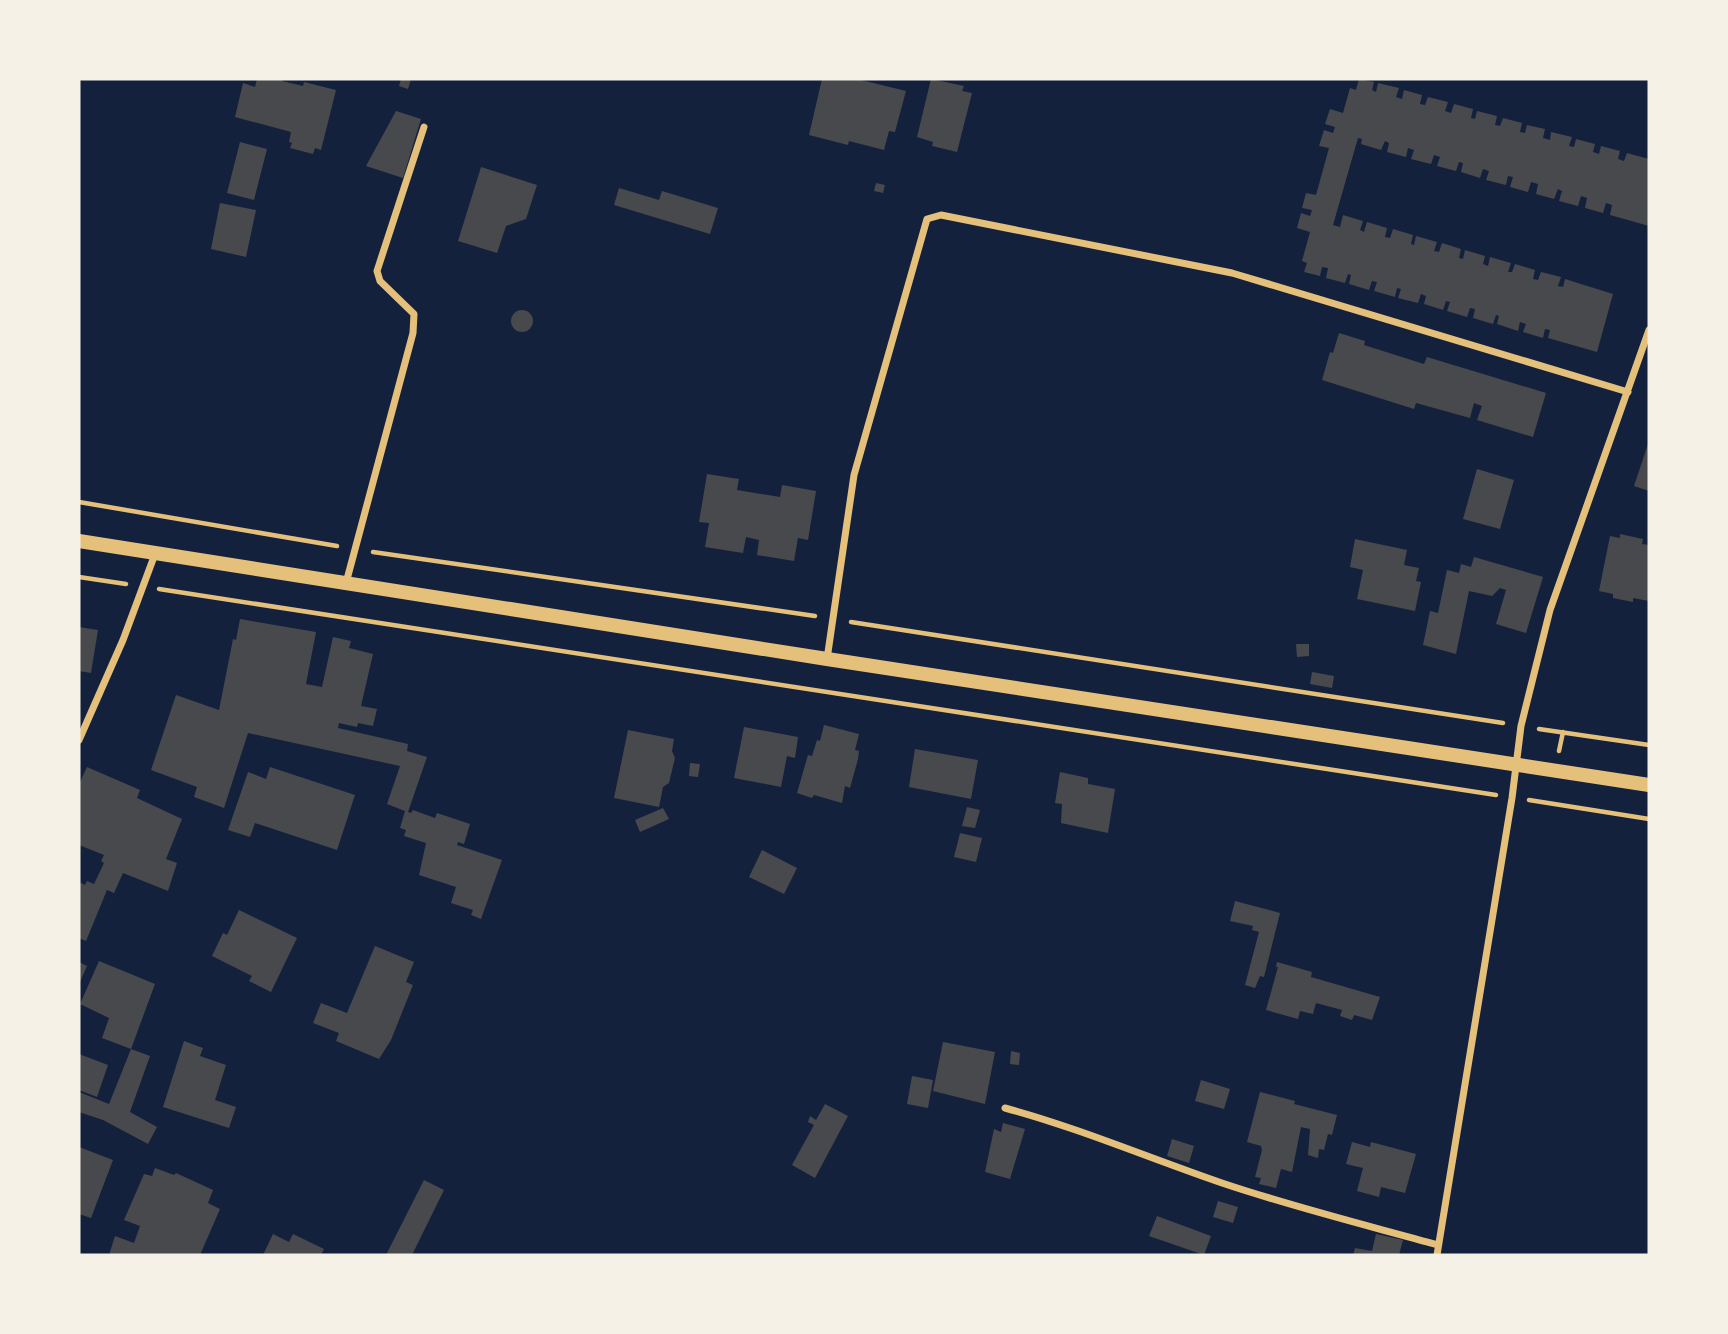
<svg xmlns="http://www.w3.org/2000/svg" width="1728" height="1334" font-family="'Sofia Sans Condensed',sans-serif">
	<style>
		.building { fill: #48494c }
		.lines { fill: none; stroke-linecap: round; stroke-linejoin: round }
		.path { stroke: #e5c07b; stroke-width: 4.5 }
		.minor { stroke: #e5c07b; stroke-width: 7 }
		.secondary { stroke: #e5c07b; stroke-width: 14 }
	</style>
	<rect width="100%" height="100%" fill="#14213d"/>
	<path class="building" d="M257,79H282V81L303,86L304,82L336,90L321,150L315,148L313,154L290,148L292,143L289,142L291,132L235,117L243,83L255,87Z
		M401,79H411L408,89L399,86Z
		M822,79H857L906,91L895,132L889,131L884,150L849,141L848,145L809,135Z
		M931,79L964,86L962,91L972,93L957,152L932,146L933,142L917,137Z
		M1359,79L1374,82L1372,90L1376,92L1378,83L1399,88L1396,97L1402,99L1404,90L1422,95L1420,104L1425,105L1428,97L1448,102L1445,111L1451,113L1454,104L1473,109L1471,118L1475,119L1477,111L1497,116L1495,125L1500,126L1503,118L1522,123L1520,132L1525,133L1527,125L1545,129L1543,138L1550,140L1551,132L1572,137L1569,146L1574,147L1576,139L1595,144L1593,152L1599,154L1601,146L1620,151L1618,159L1624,161L1627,153L1649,159V226L1610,215L1612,205L1606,203L1603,213L1585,208L1587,198L1581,196L1578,206L1559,201L1562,191L1558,189L1554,199L1536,194L1538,184L1531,182L1528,192L1510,187L1513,177L1508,176L1506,185L1486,180L1489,171L1483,169L1480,178L1461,172L1463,163L1459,162L1456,171L1437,166L1440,157L1434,155L1431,164L1411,159L1414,150L1408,148L1406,157L1387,152L1389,143L1385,141L1381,150L1361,144L1362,139L1358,138L1333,225L1340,227L1343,215L1363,221L1360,230L1364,232L1367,222L1387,228L1385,237L1390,238L1393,229L1413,235L1411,244L1414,245L1416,236L1437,242L1434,251L1439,252L1442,243L1461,249L1459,258L1463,259L1465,250L1485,256L1483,264L1488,266L1490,257L1511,263L1508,272H1512L1515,264L1535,270L1533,279L1538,280L1541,272L1561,277L1558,286L1563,287L1565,279L1613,294L1597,352L1548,338L1550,330L1545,329L1543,338L1523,332L1526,324L1520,322L1518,331L1497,324L1499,316L1496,315L1493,324L1473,318L1475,309L1470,308L1467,317L1447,311L1450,302L1446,301L1443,310L1424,304L1426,296L1421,294L1418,303L1398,298L1401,289L1397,288L1395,297L1374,291L1377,282L1372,281L1369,290L1349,284L1351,275L1348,274L1345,283L1326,278L1328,268L1322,267L1320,276L1304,272L1307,263L1302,261L1310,232L1297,228L1301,213L1310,216L1312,210L1302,208L1306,193L1316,195L1329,148L1319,146L1324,130L1333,133L1335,127L1325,124L1330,109L1343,113L1350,88L1356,90Z
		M396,111L421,119L403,178L366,166Z
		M240,142L267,149L254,200L227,193Z
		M481,167L537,185L526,219L506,226L497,253L458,241Z
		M876,183L885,185L883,193L874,191Z
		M619,188L659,200L662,191L718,208L710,234L614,205Z
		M220,203L256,210L246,257L211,249Z
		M511 321a11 11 0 1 1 22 0a11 11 0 1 1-22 0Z
		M1339,333L1365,341L1364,345L1424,364L1427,357L1546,393L1533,437L1477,420L1482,406L1474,403L1470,418L1416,403L1414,409L1322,380L1330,352L1333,353Z
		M1649,441V491L1634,486Z
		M1477,469L1514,480L1500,529L1463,519Z
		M707,474L739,479L737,490L780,497L782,485L816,491L808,540L798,538L794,561L757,555L759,540L746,537L743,553L705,547L709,523L699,522Z
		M1620,534L1643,539L1642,544L1649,545V601L1633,598V602L1613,598V594L1599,591L1610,536L1620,538Z
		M1355,539L1407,550L1404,565L1419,568L1416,581L1421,582L1415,611L1357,599L1363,570L1350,567Z
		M1474,557L1543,577L1526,633L1496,624L1506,590L1500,588L1492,596L1469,591L1456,654L1423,645L1430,611L1438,613L1447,570L1459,573L1461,564L1471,567Z
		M240,619L316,632L306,684L322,687L333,637L351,641L349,648L373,654L361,706L377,709L373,726L358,723L357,727L339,723L338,728L408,744L407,751L427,757L408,812L411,813L413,810L435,818L437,813L470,824L464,844L458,842L457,845L502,860L481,919L471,915L473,910L451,903L456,887L419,875L426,843L404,836L406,830L400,828L405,811L387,804L400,766L248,733L224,808L194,797L197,787L151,770L176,695L219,710L233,639L236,640Z
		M79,627L98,630L91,673L79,671Z
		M1296,644H1309V656L1297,657Z
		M1312,672L1334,676L1332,688L1310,684Z
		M824,725L859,734L855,750L859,751L858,759L850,788L845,786L842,803L814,795L812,798L797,793L808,755L812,756L817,740L820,741Z
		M744,727L798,737L795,758L787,756L781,787L734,778Z
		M628,730L674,739L672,751L675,758L669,783L663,787L659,807L614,798Z
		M915,749L978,760L971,799L909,787Z
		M690,763L700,764L698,777L689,776Z
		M87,767L140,790L137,798L182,819L166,859L177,863L168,891L123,873L114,893L107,890L86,941L79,938V882L85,885L87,881L94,884L104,863L101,861L104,855L79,845V784Z
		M270,767L355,795L337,850L255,823L250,837L228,830L248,772L266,779Z
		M1060,772L1088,778V784L1115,789L1108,833L1061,823L1062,804L1055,803Z
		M967,807L980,810L975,828L962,826Z
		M663,808L669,819L640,832L635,820Z
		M960,833L982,838L976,862L954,857Z
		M762,850L797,868L784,894L749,877Z
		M1235,901L1280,913L1264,977L1260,976L1255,988L1245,985L1259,932L1252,930L1253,926L1230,921Z
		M239,910L297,938L271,992L249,981L252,976L212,956L223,933L227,935Z
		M375,946L414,962L406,982L413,985L391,1040L379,1059L336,1041L339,1033L313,1023L321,1003L347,1013Z
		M99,961L155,984L131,1049L102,1038L109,1018L80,1004Z
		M79,962L87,966L79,984Z
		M1277,962L1312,972L1311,977L1380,997L1372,1020L1354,1015L1352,1020L1340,1016L1342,1010L1316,1003L1313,1014L1300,1011L1298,1019L1266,1010L1278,967H1276Z
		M184,1041L203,1048L200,1056L226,1065L215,1100L236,1107L229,1128L163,1107Z
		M943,1042L995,1052L985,1104L933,1091Z
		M131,1049L150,1056L130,1112L157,1127L148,1144L103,1120L79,1112V1092L109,1104Z
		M1011,1051L1020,1053L1019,1065L1010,1064Z
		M79,1054L108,1065L97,1097L79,1090Z
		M912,1076L933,1080L928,1108L907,1104Z
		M1201,1080L1230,1089L1224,1109L1195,1101Z
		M1260,1092L1295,1101L1294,1104L1337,1115L1332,1135L1328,1134L1324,1150L1319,1149L1318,1158L1308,1155L1310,1129L1301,1127L1292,1172L1281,1169L1276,1188L1259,1184L1261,1178L1255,1177L1262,1150L1261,1146L1247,1142Z
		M825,1104L848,1116L815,1178L792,1165L814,1125L808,1122L810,1116L816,1120Z
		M1003,1123L1025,1129L1010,1179L985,1172L994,1129L1001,1132Z
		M1172,1139L1194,1146L1189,1163L1167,1156Z
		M1352,1142L1370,1147L1371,1142L1416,1154L1405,1193L1381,1187L1379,1197L1357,1191L1363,1168L1346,1164Z
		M79,1147L113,1160L91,1218L79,1214Z
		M155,1168L174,1175L176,1173L213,1190L208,1203L220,1209L200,1255H109L115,1236L134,1243L140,1226L124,1220L144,1174L152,1176Z
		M424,1180L444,1190L412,1255H386Z
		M1218,1201L1238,1207L1233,1223L1213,1217Z
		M1157,1216L1211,1236L1204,1255L1149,1236Z
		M273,1234L289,1242L293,1234L324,1249L321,1255H263Z
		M1376,1234L1403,1240L1399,1255H1353L1355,1248L1372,1251Z"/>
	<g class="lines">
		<path class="path" d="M79,502L337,546
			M373,552L815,616
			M79,577L126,584
			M159,589L1496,795
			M851,622L1503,723
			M1539,729L1649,745
			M1559,751L1563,732
			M1529,800L1649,819"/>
		<path class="minor" d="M346,583L413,333L414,314L380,281L377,271L424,127
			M827,659L854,475L927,219L941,215L1232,273L1628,392
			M79,740L123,640L155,554
			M1005,1108C1079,1128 1149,1158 1222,1183C1293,1207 1366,1225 1438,1245
			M1437,1255L1512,798L1521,726L1550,610L1649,330"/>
		<path class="secondary" d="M79,541L827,659L1649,785"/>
	</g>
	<rect width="1728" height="1334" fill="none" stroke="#f6f1e7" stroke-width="161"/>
</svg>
